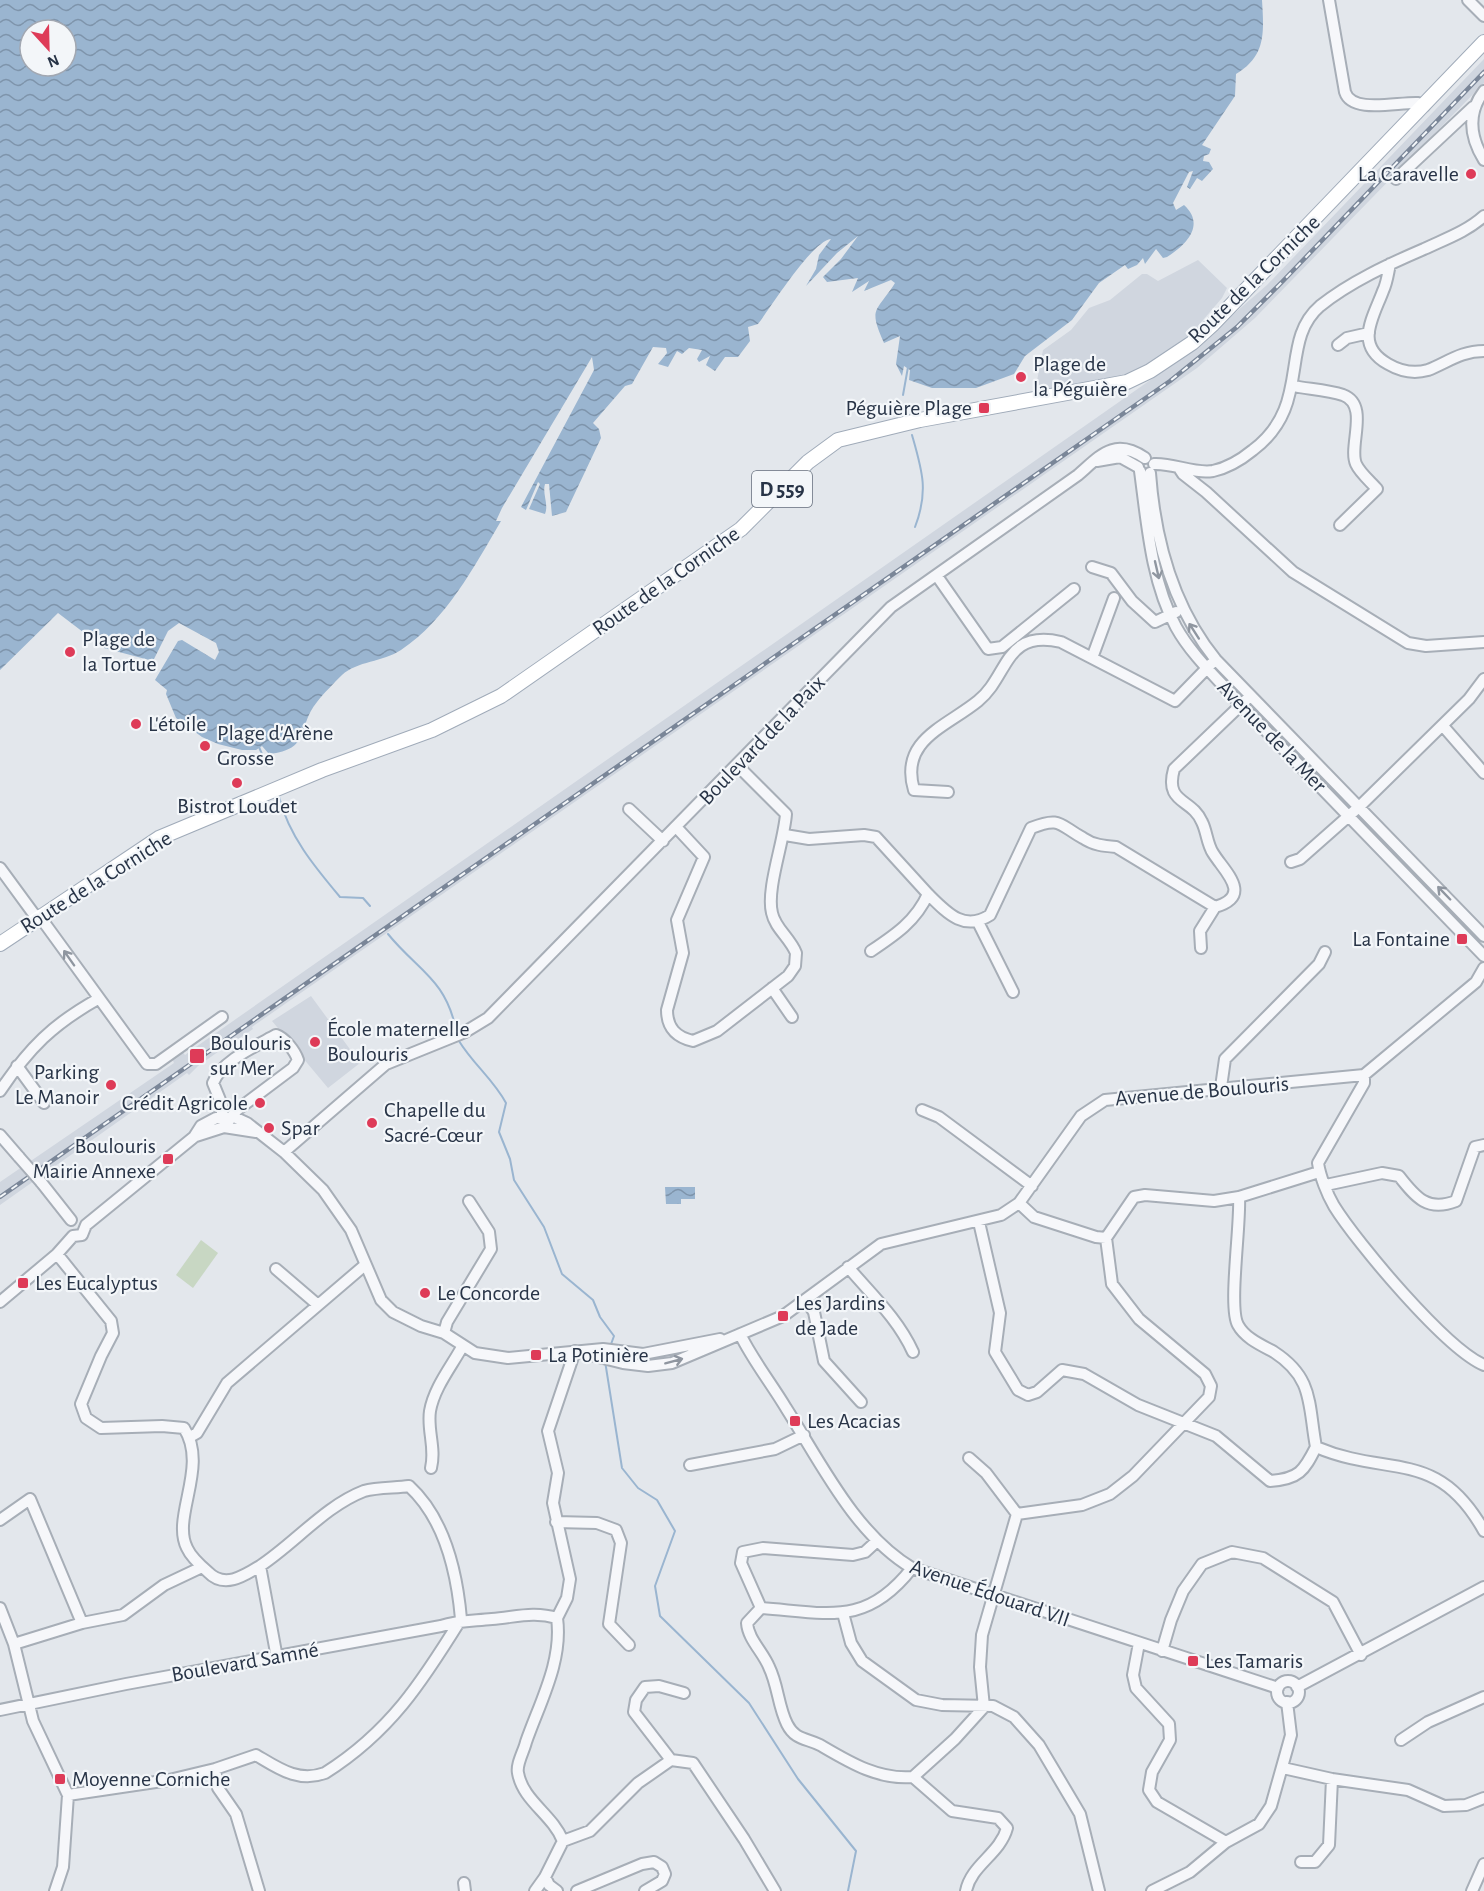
<svg xmlns="http://www.w3.org/2000/svg" width="1484" height="1891" font-family="'Alegreya Sans',sans-serif">
	<style>
		.built { fill: #d0d6df }
		.green { fill: #c8d7c3 }
		.water { fill: url(#water-waves); fill-rule: evenodd }
		.lines { fill: none; stroke-linecap: round; stroke-linejoin: round }
		.stream { stroke: #9ab5d0; stroke-width: 2 }
		.minor-casing { stroke: #a7aeb7; stroke-width: 14 }
		.major-casing { stroke: #a0abb9; stroke-width: 16 }
		.minor { stroke: #f6f7fa; stroke-width: 10 }
		.major { stroke: #fff; stroke-width: 14 }
		.rail-casing { stroke: #7a8698; stroke-width: 4.5 }
		.rail { stroke: #f3f6f9; stroke-width: 2; stroke-dasharray: 7; stroke-linecap: butt }
		.minor-bridge-casing { stroke: #a7aeb7; stroke-width: 14; stroke-linecap: butt }
		.minor-bridge { stroke: #f6f7fa; stroke-width: 10 }
		.oneway { stroke: #8f96a0 }
		.poi-dot { fill: #de3b58; stroke: #f3f6f9; stroke-width: 2 }
		.labels { text-anchor: middle; dominant-baseline: central; stroke-width: 4.5; stroke-linejoin: round; paint-order: stroke }
		.shield { fill: #f3f6f9; stroke: #656e7c; stroke-width: 1.5 }
		.shield-label { font-size: 21px; font-weight: bold; fill: #283447 }
		.poi-label { font-size: 22px; fill: #283447; stroke: #f3f6f9; text-anchor: start }
		.street-label { font-size: 22px; fill: #283447; stroke: #f3f6f9 }
	</style>
	<defs>
		<pattern id="water-waves" width="16" height="10" patternUnits="userSpaceOnUse" patternTransform="scale(1.5)"><rect width="16" height="10" fill="#9ab5d0"/><path d="M0 5q4-4 8 0t8 0" fill="none" stroke="#7e94ab"/></pattern>
	</defs>
	<rect width="100%" height="100%" fill="#e3e7ec"/>
	<path class="built" d="M1484,59V83L1255,318L1197,368L252,1027L253,1029L234,1042L236,1045L232,1048L225,1051L222,1049L198,1066L189,1075L187,1073L0,1205V1182L174,1063L172,1058L182,1051L185,1055L193,1049L1189,353L1267,285Z
		M1198,260L1227,288L1222,298L1191,334L1136,373L1111,379L1035,391L1043,350L1071,330L1089,308L1110,300L1142,274H1147L1158,281Z
		M311,996L360,1063L328,1088L272,1021Z"/>
	<path class="green" d="M201,1240L218,1253L193,1288L176,1275Z"/>
	<path class="water" d="M0,0H1262C1264,33 1266,56 1236,74L1235,96L1202,145L1211,149L1209,154L1204,156L1203,161L1209,162L1213,169L1202,181L1197,178L1190,189L1187,187L1193,171L1189,172L1173,203L1176,210L1184,205C1206,225 1186,245 1167,257L1163,258L1156,249L1145,264L1143,258L1137,265L1128,269L1125,265L1099,283L1072,320L1025,356L1014,374L976,388H932L909,380L910,370L904,366L902,376L896,364L900,336L884,343C868,307 876,313 895,283L891,280L864,291L869,281L852,292L858,278L827,282L823,277L841,259L858,236L837,253L806,286L816,269L819,255L831,239C812,241 771,307 758,324L748,327L750,341L738,357H725L715,371L706,365L710,356L699,362L697,359L702,350L689,348L682,354L677,351L668,367L658,364L667,353L666,348L653,347L632,384L625,386L593,423L599,429L601,438L566,512L552,516L549,484H545C542,494 549,504 545,514L529,509L540,484L538,482L526,510L521,507L594,370L592,357L502,508L496,521H501C474,567 446,620 401,650C383,662 357,661 342,675C334,683 324,693 317,702C296,728 312,749 269,754L262,746L256,750H242L218,744L202,737L176,718L166,694L167,690L155,680L178,641L182,640L215,660L219,652L216,643L179,623L168,631L153,661L104,648L58,613L0,670ZM30,30H66V66H30Z
		M665,1187H695V1199H681V1204H666Z"/>
	<g class="lines">
		<path class="stream" d="M903,395L908,367
			M912,435C922,470 929,491 915,527
			M259,747L267,766
			M279,797C289,836 314,866 340,897L363,898L370,906
			M388,934C417,970 446,979 456,1030
			M459,1041C473,1064 493,1079 506,1103L499,1132L510,1159L514,1180L544,1227L562,1274L593,1300L600,1317L614,1336L610,1347
			M605,1361L622,1468L638,1488L657,1500L675,1531L655,1586L660,1616L749,1703L798,1779L856,1851L848,1891"/>
		<g class="minor-casing">
			<path id="minor" d="M1329,0L1345,92C1352,114 1397,102 1418,103L1424,106
				M1468,0L1484,16
				M1484,91C1467,113 1470,137 1484,160
				M1396,179L1473,107
				M1390,264C1388,273 1387,283 1383,291C1373,318 1354,345 1388,364C1400,371 1414,374 1428,370C1448,362 1461,351 1484,351
				M1338,345L1347,338L1369,333
				M1293,386C1308,389 1328,390 1343,395C1370,405 1348,446 1356,464C1360,473 1371,482 1377,489L1340,525
				M1097,461L1120,457L1138,467
				M1154,464C1174,463 1193,474 1213,471C1227,468 1242,459 1253,450C1313,405 1278,342 1320,306C1350,282 1389,264 1424,249C1445,239 1466,232 1484,216
				M1179,468L1183,474L1206,492L1293,572L1408,643L1426,646L1484,642
				M1140,471C1147,522 1151,581 1176,627C1192,656 1219,680 1241,705L1484,956
				M1150,473C1155,541 1173,607 1216,660L1484,936
				M1092,567L1111,573L1132,601L1155,622L1176,612
				M937,576L988,649L1002,647L1074,589
				M1092,658L1114,598
				M1443,726L1484,773
				M948,792L914,790C899,740 946,727 978,701C1009,676 1004,629 1061,642L1175,701L1211,664
				M629,809L663,841
				M677,828L704,857L677,920L683,953L667,1010C667,1028 676,1037 693,1041L717,1031L788,976L795,966L796,953C790,938 775,928 772,913C766,889 784,842 786,814L737,765
				M785,835L809,839L864,835L876,837L928,894C916,921 895,935 871,951
				M1291,862L1300,859L1360,806L1469,699L1484,679
				M0,868L33,913L43,921L147,1064H156L222,1017
				M928,894C947,913 964,932 990,915L1031,828C1061,816 1059,825 1083,838C1093,845 1104,846 1116,847L1215,907
				M1215,907C1254,896 1224,871 1213,853C1207,844 1207,832 1202,822C1192,798 1164,804 1174,769L1246,700
				M978,922L1013,992
				M1201,948L1200,931L1215,907
				M772,988L792,1017
				M17,1066L44,1103
				M1364,1075V1083L1318,1163C1320,1176 1327,1194 1334,1206C1357,1243 1446,1349 1484,1365
				M1221,1087L1225,1059L1319,964L1325,952
				M0,1091C29,1048 53,1024 98,999
				M922,1110L939,1117L1032,1186
				M222,1117V1105L213,1083C221,1061 256,1046 276,1035C285,1038 295,1051 298,1060L293,1068L237,1110L224,1127
				M0,1135L19,1157
				M196,1136L224,1127L256,1132
				M284,1152L386,1064L465,1032L488,1018L891,607L1078,475C1100,456 1114,437 1145,458
				M41,1182L71,1220
				M1326,1185L1382,1173L1399,1176C1416,1198 1428,1212 1456,1201L1475,1147L1484,1145
				M1239,1197C1241,1223 1228,1308 1238,1325C1245,1338 1261,1345 1274,1352C1314,1378 1308,1404 1316,1447C1389,1478 1437,1447 1484,1531
				M1019,1203L1034,1217L1096,1237L1106,1238L1134,1197L1145,1195L1214,1201L1239,1197L1319,1172
				M979,1222L1000,1313L995,1352L1018,1390L1028,1395L1037,1392L1062,1370L1084,1374L1138,1405L1216,1436L1270,1481C1299,1479 1304,1471 1316,1447
				M57,1254L111,1321L113,1333L101,1356L81,1404L86,1418L101,1428L162,1426L184,1428C209,1467 171,1517 187,1548C191,1557 201,1566 208,1572C224,1589 244,1576 260,1566C295,1543 325,1506 364,1491C377,1487 396,1488 409,1486C445,1519 457,1573 461,1619
				M848,1267C872,1295 898,1319 913,1352
				M276,1269L318,1305
				M806,1300L814,1312L824,1361L861,1402
				M0,1302L57,1254L73,1236L82,1235L86,1225L194,1137L201,1126L216,1118L234,1117L247,1123L284,1152L323,1190L351,1230L381,1300L393,1312L421,1326L444,1333L475,1353L508,1358L603,1349L643,1354L720,1339
				M444,1333L447,1322L491,1249L489,1232L469,1201
				M740,1334C752,1359 771,1383 786,1408C821,1463 855,1534 912,1568L1278,1688
				M575,1351L623,1363L648,1366L672,1363L783,1316L881,1244L1001,1215L1019,1203L1081,1116L1105,1100L1364,1075L1476,982L1484,968
				M190,1437L197,1433L227,1383L365,1265
				M969,1458L986,1473L1017,1514
				M690,1465L775,1449L804,1435
				M431,1468C436,1448 427,1430 430,1411C434,1388 451,1367 462,1347
				M0,1520L30,1499L82,1623
				M556,1522L597,1523L616,1530L621,1543L609,1624L629,1645
				M877,1541L865,1552L853,1555L763,1548L743,1552L741,1563L761,1608L747,1623C748,1639 763,1652 769,1667C778,1685 778,1706 787,1724C795,1740 806,1738 820,1745C849,1762 878,1780 913,1777
				M260,1566L277,1658
				M0,1608L14,1644L33,1721L68,1795L63,1867L55,1891
				M761,1608C828,1613 866,1627 912,1568
				M843,1613L851,1643L862,1661L916,1700L942,1705L993,1706L1014,1717L1039,1745L1080,1814L1099,1891
				M557,1618L567,1598L570,1579L553,1503L558,1473L548,1431L575,1351
				M1139,1643L1133,1675L1136,1688L1169,1724L1170,1740L1152,1772L1149,1790L1157,1802L1226,1842
				M14,1644L82,1623L123,1615L164,1585L202,1567
				M1162,1651L1171,1620L1183,1591L1202,1564L1232,1552L1263,1558L1333,1602L1361,1655
				M1277 1692a11 11 0 1 1 22 0a11 11 0 1 1-22 0Z
				M1297,1687L1484,1587
				M0,1710L126,1684L441,1626C459,1620 473,1621 492,1619C516,1617 534,1611 557,1618C563,1661 540,1702 526,1742C524,1751 516,1764 518,1773C523,1801 552,1814 563,1841L545,1877L549,1885L557,1891
				M1401,1740L1428,1722L1484,1697
				M671,1760L634,1712L636,1700L645,1687L659,1686L684,1693
				M1283,1768L1332,1779L1408,1790L1444,1806L1466,1805L1484,1798
				M215,1769L218,1788L236,1814L259,1891
				M913,1777L955,1739L984,1707L980,1667L982,1635L1017,1514L1082,1505L1110,1494L1133,1476L1209,1397L1211,1386L1205,1374L1139,1319L1112,1284L1106,1238
				M913,1777L952,1811L998,1818L1007,1828C1000,1854 971,1865 966,1891
				M68,1795L169,1780L215,1769L256,1755C278,1768 298,1783 325,1773C390,1732 422,1682 461,1619
				M563,1841L590,1831L638,1783L671,1760L693,1763L744,1839L775,1891
				M1301,1862H1315L1329,1845L1332,1779
				M464,1883L465,1891
				M535,1891L545,1877
				M577,1891L642,1864L654,1862L662,1867L665,1874L662,1881L645,1891
				M1152,1891L1190,1872L1226,1842L1259,1824L1271,1806L1291,1735L1287,1702
				M1472,1891L1484,1864"/>
		</g>
		<g class="major-casing">
			<path id="major" d="M0,944L159,838L322,770L432,730L501,696L741,529L808,462L838,440L920,420L1127,382L1150,371L1192,343L1213,324L1484,42"/>
		</g>
		<use href="#minor" class="minor"/>
		<use href="#major" class="major"/>
		<g class="rail-casing">
			<path id="rail" d="M0,1197L1170,381L1237,327L1282,282L1484,72"/>
		</g>
		<use href="#rail" class="rail"/>
		<g class="minor-bridge-casing">
			<path id="minor-bridge" d="M19,1157L41,1182"/>
		</g>
		<use href="#minor-bridge" class="minor-bridge"/>
	</g>
	<defs><path id="oneway-shaft" d="M-6 0H5M1.5-3L5.5 0L1.5 3" fill="none" stroke-width="1.6" stroke-linecap="round" stroke-linejoin="round" transform="scale(1.5)"/></defs>
	<g class="oneway">
		<use href="#oneway-shaft" transform="translate(1157 570) rotate(77)"/>
		<use href="#oneway-shaft" transform="translate(1194 631) rotate(-123)"/>
		<use href="#oneway-shaft" transform="translate(1444 893) rotate(-134)"/>
		<use href="#oneway-shaft" transform="translate(69 958) rotate(-125)"/>
		<use href="#oneway-shaft" transform="translate(674 1361) rotate(-15)"/>
	</g>
	<g class="poi-dot">
		<circle cx="1471" cy="174" r="6"/>
		<circle cx="1021" cy="377" r="6"/>
		<rect x="978" y="402" width="12" height="12" rx="3"/>
		<circle cx="70" cy="652" r="6"/>
		<circle cx="136" cy="724" r="6"/>
		<circle cx="205" cy="746" r="6"/>
		<circle cx="237" cy="783" r="6"/>
		<rect x="1456" y="933" width="12" height="12" rx="3"/>
		<circle cx="315" cy="1042" r="6"/>
		<rect x="189" y="1048" width="16" height="16" rx="3"/>
		<circle cx="111" cy="1085" r="6"/>
		<circle cx="260" cy="1103" r="6"/>
		<circle cx="372" cy="1123" r="6"/>
		<circle cx="269" cy="1128" r="6"/>
		<rect x="162" y="1153" width="12" height="12" rx="3"/>
		<rect x="17" y="1277" width="12" height="12" rx="3"/>
		<circle cx="425" cy="1293" r="6"/>
		<rect x="777" y="1310" width="12" height="12" rx="3"/>
		<rect x="530" y="1349" width="12" height="12" rx="3"/>
		<rect x="789" y="1415" width="12" height="12" rx="3"/>
		<rect x="1187" y="1655" width="12" height="12" rx="3"/>
		<rect x="54" y="1773" width="12" height="12" rx="3"/>
	</g>
	<g class="labels">
		<rect class="shield" x="752" y="471" width="60" height="36" rx="4.5"/>
		<g class="shield-label">
			<text x="782" y="489">D 559</text>
		</g>
		<g class="poi-label">
			<text x="1459" y="174" text-anchor="end">La Caravelle</text>
			<text x="1033" y="364">Plage de<tspan x="1033" dy="25">la Péguière</tspan></text>
			<text x="972" y="408" text-anchor="end">Péguière Plage</text>
			<text x="82" y="639">Plage de<tspan x="82" dy="25">la Tortue</tspan></text>
			<text x="148" y="724">L'étoile</text>
			<text x="217" y="733">Plage d'Arène<tspan x="217" dy="25">Grosse</tspan></text>
			<text x="237" y="806" text-anchor="middle">Bistrot Loudet</text>
			<text x="1450" y="939" text-anchor="end">La Fontaine</text>
			<text x="327" y="1029">École maternelle<tspan x="327" dy="25">Boulouris</tspan></text>
			<text x="210" y="1043">Boulouris<tspan x="210" dy="25">sur Mer</tspan></text>
			<text x="99" y="1072" text-anchor="end">Parking<tspan x="99" dy="25">Le Manoir</tspan></text>
			<text x="248" y="1103" text-anchor="end">Crédit Agricole</text>
			<text x="384" y="1110">Chapelle du<tspan x="384" dy="25">Sacré-Cœur</tspan></text>
			<text x="281" y="1128">Spar</text>
			<text x="156" y="1146" text-anchor="end">Boulouris<tspan x="156" dy="25">Mairie Annexe</tspan></text>
			<text x="35" y="1283">Les Eucalyptus</text>
			<text x="437" y="1293">Le Concorde</text>
			<text x="795" y="1303">Les Jardins<tspan x="795" dy="25">de Jade</tspan></text>
			<text x="548" y="1355">La Potinière</text>
			<text x="807" y="1421">Les Acacias</text>
			<text x="1205" y="1661">Les Tamaris</text>
			<text x="72" y="1779">Moyenne Corniche</text>
		</g>
		<g class="street-label">
			<text transform="translate(1254 279) rotate(-44)">Route de la Corniche</text>
			<text transform="translate(666 581) rotate(-35)">Route de la Corniche</text>
			<text transform="translate(1272 736) rotate(46)">Avenue de la Mer</text>
			<text transform="translate(762 740) rotate(-46)">Boulevard de la Paix</text>
			<text transform="translate(96 882) rotate(-32)">Route de la Corniche</text>
			<text transform="translate(1202 1091) rotate(-5)">Avenue de Boulouris</text>
			<text transform="translate(990 1593) rotate(19)">Avenue Édouard VII</text>
			<text transform="translate(245 1662) rotate(-10)">Boulevard Samné</text>
		</g>
	</g>
	<g transform="translate(48 48) rotate(158)"><circle r="28" fill="#f3f6f9" stroke="#a2a8b2" stroke-width="1.5"/>
	<path d="M0-4.5L10 22L0 15L-10 22Z" fill="#de3b58"/>
	<text y="-9" font-size="16" font-weight="bold" text-anchor="middle" fill="#283447">N</text>
	</g>
</svg>
